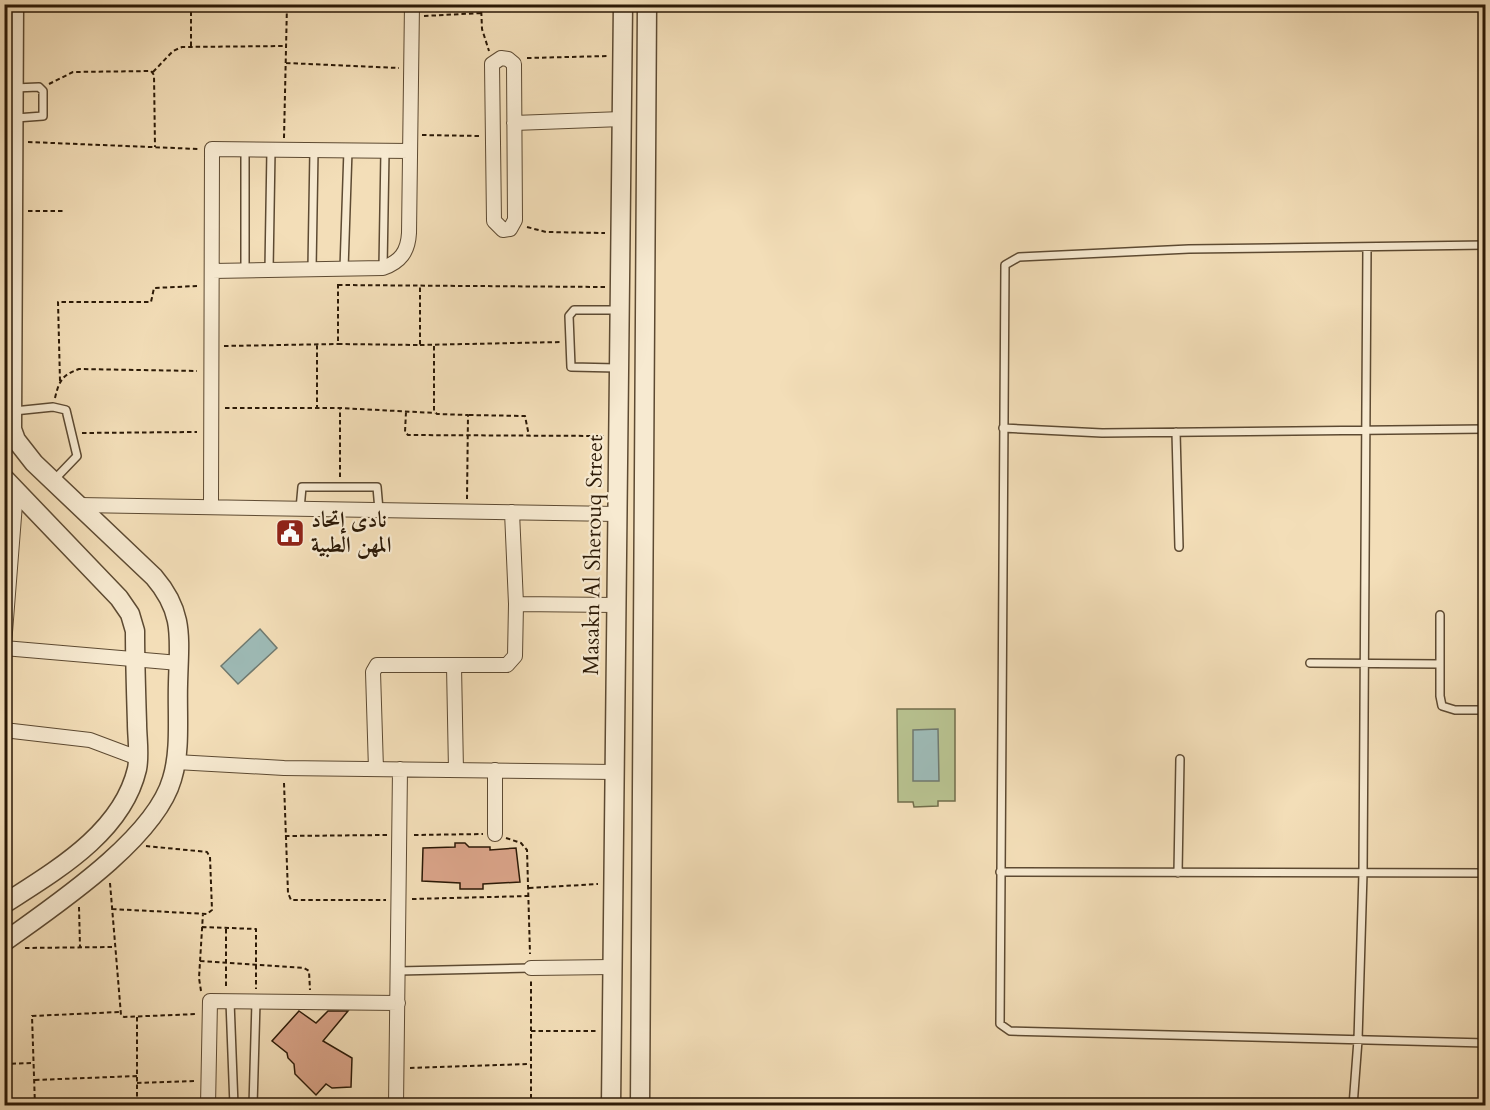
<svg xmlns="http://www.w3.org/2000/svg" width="1490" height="1110" font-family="Cardo,Amiri,serif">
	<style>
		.green { fill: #b8c290; stroke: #726e4b; stroke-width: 1.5 }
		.water { fill: #9ebbb7; stroke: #707a70; stroke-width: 1.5 }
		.building { fill: #d9a388; stroke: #2b1906; stroke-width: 1.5 }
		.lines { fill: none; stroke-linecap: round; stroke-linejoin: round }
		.service-casing { stroke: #5d4a32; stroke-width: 10 }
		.minor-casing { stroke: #5d4a32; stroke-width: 16 }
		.tertiary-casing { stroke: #5d4a32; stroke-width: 21 }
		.path { stroke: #2b1906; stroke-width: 2; stroke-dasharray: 4.5 3; stroke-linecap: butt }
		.service { stroke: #f7ead1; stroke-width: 7 }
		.minor { stroke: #f7ead1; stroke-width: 14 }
		.tertiary { stroke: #f7ead1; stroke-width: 18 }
		.labels { text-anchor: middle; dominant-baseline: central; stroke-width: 4.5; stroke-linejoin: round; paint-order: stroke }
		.poi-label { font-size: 22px; font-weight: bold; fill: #2b1906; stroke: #f7ead1; text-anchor: start }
		.street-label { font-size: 22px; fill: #2b1906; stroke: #f7ead1 }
	</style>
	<rect width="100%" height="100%" fill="#f3deb8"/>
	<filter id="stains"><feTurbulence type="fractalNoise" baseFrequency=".00333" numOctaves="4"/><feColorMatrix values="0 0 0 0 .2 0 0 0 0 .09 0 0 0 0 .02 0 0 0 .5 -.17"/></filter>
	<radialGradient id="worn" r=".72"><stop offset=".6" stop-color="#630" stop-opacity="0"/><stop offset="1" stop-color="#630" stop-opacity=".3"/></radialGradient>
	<path class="green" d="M897,709H955V801H938V806L914,807L913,802H898Z"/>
	<path class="water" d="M260,629L277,648L238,684L221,666Z
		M938,729L939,781H913V730Z"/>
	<path class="building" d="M455,843H465L469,847H490V850L516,848L520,882L483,884V889H460V883L422,881L423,848L455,847Z
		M299,1011L316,1023L328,1011H348L323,1041L352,1058L351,1087L332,1088L326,1084L316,1095L295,1074L294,1064L288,1058L287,1053L272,1041Z"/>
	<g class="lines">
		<g class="service-casing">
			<path id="service" d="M14,88L39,87L43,91V116L16,118
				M1486,245L1189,249L1019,257L1005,265L1000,1024L1010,1031L1486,1043
				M383,268L385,151
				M312,269L314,150
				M344,269L348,150
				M245,270V149
				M269,270L271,150
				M617,368L571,367L569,316L574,310H617
				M14,411L53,407L66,410L77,456L53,481
				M1003,428L1102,433L1486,429
				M1176,432L1179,547
				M300,509L302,487H377L379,510
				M1440,615V696L1442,706L1455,710H1486
				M1310,663L1440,664
				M1000,872L1486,873
				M1178,873L1180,759
				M398,971L531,968
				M230,1001L234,1106
				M253,1106L256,1002
				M1353,1106L1358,1040L1363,873L1367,247"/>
		</g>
		<g class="minor-casing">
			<path id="minor" d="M501,58L508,59L514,64L515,220L510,229L503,230L494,221L492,64Z
				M514,123L622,119
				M212,271L383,268C400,262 408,252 409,233L412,4
				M79,505L617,514
				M211,507L212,149L410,151
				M512,512L516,604
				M4,645L16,491
				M4,648L179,663
				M454,666L456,770
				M4,730L90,740L138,758
				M176,762L284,768L615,772
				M376,769L373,672L377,665H507L515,656L516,604L616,605
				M495,770V834
				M531,968L612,967
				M208,1106L210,1001L398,1003
				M396,1106L400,769"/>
		</g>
		<g class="tertiary-casing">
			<path id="tertiary" d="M4,478L119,598L130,614L135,631C135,661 136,692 137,723C137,738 140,754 137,769C122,833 55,871 4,904
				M4,942C54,906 155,839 172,779C181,750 177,715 178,684C179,639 185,613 154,577L34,463L16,440L12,429L14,4
				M611,1106L623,4
				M640,1106L647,4"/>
		</g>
		<path class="path" d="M191,4V46
			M481,4L482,29L489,51
			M29,9L100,4
			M424,16L482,13
			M527,58L608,56
			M286,63L399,68
			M153,72L173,51L182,47L286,46
			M49,84L73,72L151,71L154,75L155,147
			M422,135L480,136
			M284,138L287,4
			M28,142L199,149
			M28,211H63
			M527,227L546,232L605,233
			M338,284V344L420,345V286
			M338,285L605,287
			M317,345V408
			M420,345L562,342
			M224,346L338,344
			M434,346V411L437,414L468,415L467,499
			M60,381L58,302H151L154,288L197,286
			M55,398C59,381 62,375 79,369L197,371
			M225,408H340L435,413
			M406,412L405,432L408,435L604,436
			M469,415L525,416L529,436
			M82,433L197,432
			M340,477V408
			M284,783L288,893L291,900H386
			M414,835L483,834
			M285,836L387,835
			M506,838L521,843L527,850L530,954
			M110,883L121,1015L124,1017L197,1014
			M529,888L598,884
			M412,899L529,896
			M79,907L80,947
			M112,909L207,914L212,910L210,857L207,852L146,846
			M202,927L256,929V989
			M25,948L115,947
			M200,961L304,968L309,971L310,990
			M226,986V927
			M201,991L199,978L203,913
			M137,1017V1106
			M531,1031H597
			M4,1064L34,1063
			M410,1068L530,1064
			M35,1080L137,1076
			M137,1083L194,1081
			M35,1106L32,1016L119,1012
			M531,1106V981"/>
		<use href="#service" class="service"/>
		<use href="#minor" class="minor"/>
		<use href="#tertiary" class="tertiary"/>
	</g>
	<defs>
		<g id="civic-square" transform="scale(1.5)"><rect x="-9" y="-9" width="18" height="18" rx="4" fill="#8f2418" stroke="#f7ead1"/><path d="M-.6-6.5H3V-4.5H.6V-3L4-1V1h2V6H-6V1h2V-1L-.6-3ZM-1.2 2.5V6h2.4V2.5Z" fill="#fff"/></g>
	</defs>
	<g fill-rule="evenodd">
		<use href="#civic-square" x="290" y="533"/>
	</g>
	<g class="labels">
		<g class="poi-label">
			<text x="311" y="520">نادى إتحاد<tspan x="311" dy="25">المهن الطبية</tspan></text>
		</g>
		<g class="street-label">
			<text transform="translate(593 555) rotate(-89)">Masakn Al Sherouq Street</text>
		</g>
	</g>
	<rect width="1490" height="1110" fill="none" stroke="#f3deb8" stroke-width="24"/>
	<rect x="6" y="6" width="1478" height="1098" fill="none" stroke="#2b1906" stroke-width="3"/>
	<rect x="12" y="12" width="1466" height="1086" fill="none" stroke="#2b1906" stroke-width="1.5"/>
	<rect width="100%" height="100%" filter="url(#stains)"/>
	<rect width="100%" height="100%" fill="url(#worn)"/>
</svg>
